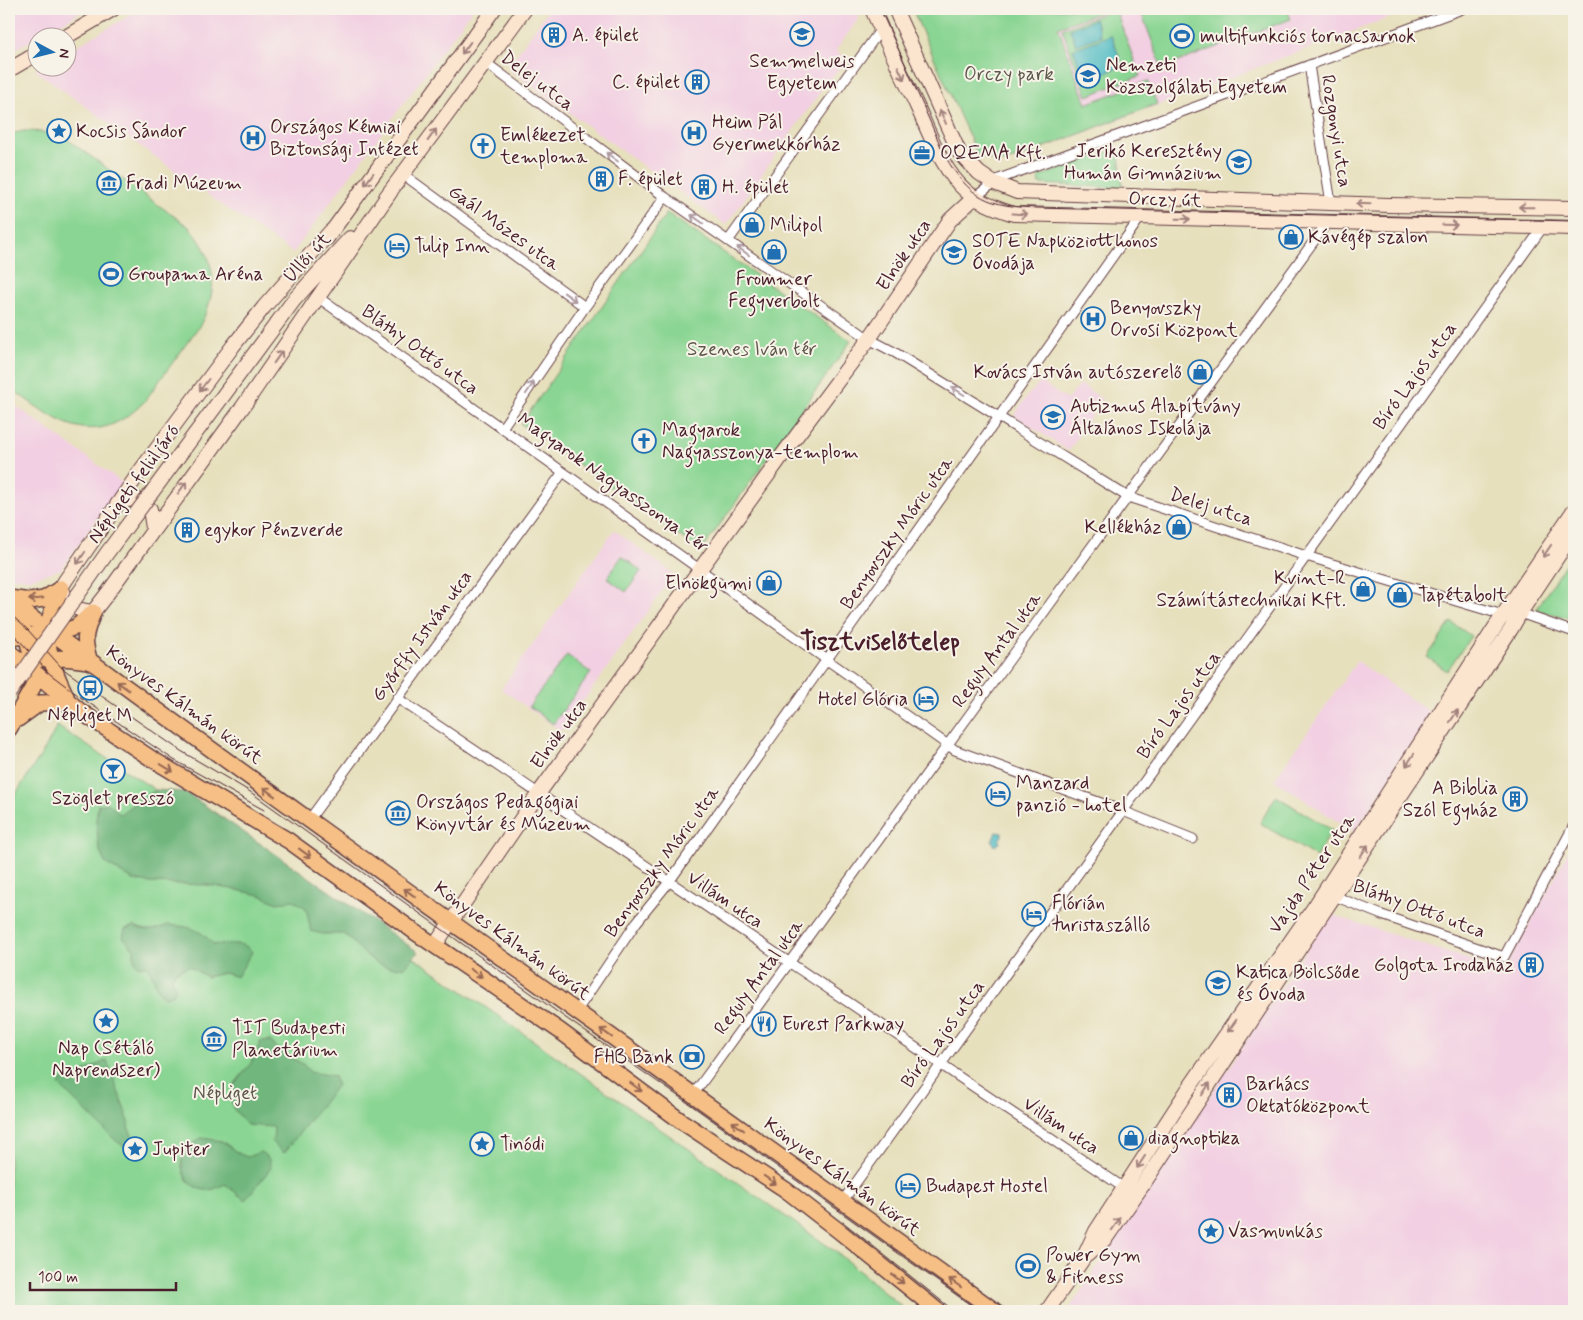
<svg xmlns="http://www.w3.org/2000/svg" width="1583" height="1320" font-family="Mynerve,sans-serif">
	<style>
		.built { fill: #f2cfe2 }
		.green { fill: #8ad593; stroke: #6a7a5f }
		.forest { fill: #6fb67d; stroke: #5c6a54 }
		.water { fill: #4cbac2; stroke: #4b6c76 }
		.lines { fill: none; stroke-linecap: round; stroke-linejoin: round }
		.street-casing { stroke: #623c41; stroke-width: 11 }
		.secondary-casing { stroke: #623c41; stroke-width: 16 }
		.primary-casing { stroke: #623c41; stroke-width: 18 }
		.street { stroke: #fff; stroke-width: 9 }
		.secondary { stroke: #fbe5cf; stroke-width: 14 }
		.primary { stroke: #f5bf86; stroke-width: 15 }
		.tram { stroke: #4a1f2b; stroke-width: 1 }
		.secondary-bridge-casing { stroke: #623c41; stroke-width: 16; stroke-linecap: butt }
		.secondary-bridge { stroke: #fbe5cf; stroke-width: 14 }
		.oneway { stroke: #a2827d }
		.oneway2 { stroke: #ae9aa0 }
		.oneway3 { stroke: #976754 }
		.labels { text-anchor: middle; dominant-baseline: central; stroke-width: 4; stroke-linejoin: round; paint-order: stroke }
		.poi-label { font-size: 19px; fill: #4a1f2b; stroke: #f7f3e8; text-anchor: start }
		.park-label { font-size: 19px; fill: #5d564a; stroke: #f7f3e8 }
		.street-label { font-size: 19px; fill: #4a1f2b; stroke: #f7f3e8 }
		.district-label { font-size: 24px; font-weight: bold; fill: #4a1f2b; stroke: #f7f3e8 }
	</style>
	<rect width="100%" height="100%" fill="#f7f3e8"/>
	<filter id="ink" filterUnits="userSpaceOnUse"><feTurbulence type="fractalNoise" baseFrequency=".02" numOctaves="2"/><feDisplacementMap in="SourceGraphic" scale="10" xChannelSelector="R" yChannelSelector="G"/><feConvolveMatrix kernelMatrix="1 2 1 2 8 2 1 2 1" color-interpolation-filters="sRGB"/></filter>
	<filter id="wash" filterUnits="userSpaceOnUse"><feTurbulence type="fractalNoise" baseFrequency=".0096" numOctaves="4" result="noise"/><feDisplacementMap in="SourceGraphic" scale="20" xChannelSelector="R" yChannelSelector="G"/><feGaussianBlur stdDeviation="1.12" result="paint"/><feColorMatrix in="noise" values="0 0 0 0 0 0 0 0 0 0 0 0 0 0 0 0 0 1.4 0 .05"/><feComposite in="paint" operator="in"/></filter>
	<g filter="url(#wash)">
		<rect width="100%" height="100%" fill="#e7e0bd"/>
		<path class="built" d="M9,9H86L9,53Z
			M141,9H473L293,253L222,205L35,70L39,68H68V51Z
			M549,9H855L859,18L836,50L846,60L825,85L726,225L507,68Z
			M912,9H1412L1004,163L978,156Z
			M1041,382L1067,400L1080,384L1102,399L1069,451L1014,416L1027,396Z
			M9,401L123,483L61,569L29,579L9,576Z
			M614,530L674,574L609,666L561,731L501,689Z
			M1357,661L1432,714L1354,832L1274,780Z
			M1574,841V1311H1068L1330,914L1473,961L1502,976Z"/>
		<path class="green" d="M912,9H1110L1058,27L1086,104L1148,81L1157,104L1004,163L978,156Z
			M1115,9L1140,76L1087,96L1062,29Z
			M1140,9H1287L1291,19L1162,68Z
			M24,131C41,131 53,133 68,140L189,227C216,257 220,289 200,325L144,402C93,453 56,421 9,387V134Z
			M1118,148L1123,188L1039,184L1038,177Z
			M667,213L851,341L701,551L521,424Z
			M1574,550V619L1536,610Z
			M622,556L641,571L626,592L607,578Z
			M1451,622L1471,636L1447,671L1427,657Z
			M567,655L591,673L553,724L529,706Z
			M57,726L425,965L835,1251L907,1311H9V804L45,749Z
			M1276,796L1332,830L1316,857L1260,823Z"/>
		<path class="forest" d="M157,790L185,792L418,952L405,967C375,971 365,953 344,934H322L311,931L306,908L293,900L277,903L260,895L232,889L207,885L149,883L133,880L105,863L99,849L96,821L98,805L108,803L120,814L143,797Z
			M168,925C189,927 198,927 213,944C227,946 243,939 252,952L237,977L224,973L207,977L189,966L175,972L172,978L176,990L173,994L166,997L160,994L148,966L137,965L134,959V949L123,937L125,929L134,926C147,932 154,931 168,925Z
			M261,1041H270L285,1055L303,1064L310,1072L334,1076L337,1085L284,1153L273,1143L274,1127L247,1125L233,1108L231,1096L233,1086L251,1063Z
			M107,1060L129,1122L128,1127L136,1144L129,1149L116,1141L59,1085L62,1080L70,1079Z
			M201,1138L222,1141L238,1153L247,1157L261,1152L269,1159L271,1168L245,1200L225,1184C221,1186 215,1189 210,1190C189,1192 174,1168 186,1150C189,1145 197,1141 201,1138Z"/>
		<path class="water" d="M1095,19L1101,36L1076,45L1070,29Z
			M1111,35L1123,66L1085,80L1073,49Z
			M996,832L1002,833V836L999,840L1000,843L995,846L992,841Z"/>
	</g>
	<g filter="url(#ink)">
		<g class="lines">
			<g class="street-casing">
				<path id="street" d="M485,62L665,197L869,339L894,352L1128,497L1306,556L1503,615L1520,613L1574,632
					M1309,65L1331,203
					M404,175L585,307
					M975,197L999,179L1462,9
					M728,241L881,29
					M319,298L796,638L955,750L1123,811L1193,839
					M502,428L585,307L665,197
					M397,698L1127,1190
					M309,820L563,472
					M1329,894L1382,915L1504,957L1574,825
					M576,1012L636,923L669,882L1140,218
					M693,1095L1327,223
					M842,1202L1543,227"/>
			</g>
			<g class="secondary-casing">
				<path id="secondary" d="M872,9C886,42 902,74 917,106C930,134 942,170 966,191C980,203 997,209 1014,214L1574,228
					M895,9L959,152L979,173L992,182L1017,192L1388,205L1574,208
					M64,38L113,9
					M9,70L38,53
					M386,197L525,9
					M331,231L264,307L233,346L141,470L65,581L61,588C70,606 73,610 93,612L107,594L242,408L391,191
					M327,238L494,9
					M294,300L350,238
					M118,503L135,498L150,509L153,528
					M435,945L539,793L786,450L869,339L950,220L975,197
					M1087,1255L1106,1238L1142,1186L1511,629L1520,613L1574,532
					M1047,1311L1083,1259L1096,1231L1187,1091L1315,906L1503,615L1574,510"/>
			</g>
			<g class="primary-casing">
				<path id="primary" d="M61,588C58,598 53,607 50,617C43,646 54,671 66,696
					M9,598L30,601L44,599L61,588
					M9,601C334,842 667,1074 995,1311
					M9,638L61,632L76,627L93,612
					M9,652L33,671L80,711L152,759L289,841L415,932L560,1031L681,1121L786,1190L839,1231L938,1311
					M90,662C83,640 84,635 93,613
					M9,670C32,656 61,656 87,661
					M18,719L40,703L69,702
					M9,729L33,687L34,680C32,653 27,629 11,606"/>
			</g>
			<use href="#street" class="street"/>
			<use href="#secondary" class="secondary"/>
			<use href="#primary" class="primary"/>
			<path class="tram" d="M881,9L945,156C970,199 989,206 1037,208L1574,221
				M9,613L28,630L62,668L90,688L181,751L249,791L570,1021L691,1105L979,1311
				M9,629L50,674L83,699L174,760L264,810
				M843,1222L954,1311"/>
			<g class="secondary-bridge-casing">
				<path id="secondary-bridge" d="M9,693L107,553L294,300"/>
			</g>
			<use href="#secondary-bridge" class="secondary-bridge"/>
		</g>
		<defs><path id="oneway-shaft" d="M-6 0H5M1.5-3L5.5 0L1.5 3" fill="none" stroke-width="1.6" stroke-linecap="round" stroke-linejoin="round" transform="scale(1.25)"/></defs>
		<g class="oneway">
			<use href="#oneway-shaft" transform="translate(466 48) rotate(126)"/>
			<use href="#oneway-shaft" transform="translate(901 73) rotate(65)"/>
			<use href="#oneway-shaft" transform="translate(943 117) rotate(-114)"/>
			<use href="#oneway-shaft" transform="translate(432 135) rotate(-54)"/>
			<use href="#oneway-shaft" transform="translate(369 179) rotate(126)"/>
			<use href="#oneway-shaft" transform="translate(1363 204) rotate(-178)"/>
			<use href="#oneway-shaft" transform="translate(1526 207) rotate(-179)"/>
			<use href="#oneway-shaft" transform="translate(1020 214) rotate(4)"/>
			<use href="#oneway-shaft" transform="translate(1183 219) rotate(1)"/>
			<use href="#oneway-shaft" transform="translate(1450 225) rotate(1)"/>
			<use href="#oneway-shaft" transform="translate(278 357) rotate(-55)"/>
			<use href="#oneway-shaft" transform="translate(204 385) rotate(127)"/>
			<use href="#oneway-shaft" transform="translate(182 488) rotate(-54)"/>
			<use href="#oneway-shaft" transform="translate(1547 551) rotate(124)"/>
			<use href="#oneway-shaft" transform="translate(81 558) rotate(124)"/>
			<use href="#oneway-shaft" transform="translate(1454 716) rotate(-56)"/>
			<use href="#oneway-shaft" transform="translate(1410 760) rotate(123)"/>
			<use href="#oneway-shaft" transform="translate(1364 851) rotate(-56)"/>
			<use href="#oneway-shaft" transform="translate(1232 1026) rotate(125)"/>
			<use href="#oneway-shaft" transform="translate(1206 1089) rotate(-57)"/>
			<use href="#oneway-shaft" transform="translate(1141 1162) rotate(123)"/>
			<use href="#oneway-shaft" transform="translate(1116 1224) rotate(-56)"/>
		</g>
		<g class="oneway2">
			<use href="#oneway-shaft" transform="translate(612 157) rotate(-143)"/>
			<use href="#oneway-shaft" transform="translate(697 219) rotate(-145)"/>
			<use href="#oneway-shaft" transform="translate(743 251) rotate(-145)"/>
			<use href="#oneway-shaft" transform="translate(570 297) rotate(36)"/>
			<use href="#oneway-shaft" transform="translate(530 388) rotate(-56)"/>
			<use href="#oneway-shaft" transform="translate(958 391) rotate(-148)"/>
		</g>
		<g class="oneway3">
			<use href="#oneway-shaft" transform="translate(36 599) rotate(174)"/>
			<use href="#oneway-shaft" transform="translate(123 686) rotate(-144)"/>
			<use href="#oneway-shaft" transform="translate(167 768) rotate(31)"/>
			<use href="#oneway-shaft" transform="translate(269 792) rotate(-144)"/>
			<use href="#oneway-shaft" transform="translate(305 853) rotate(36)"/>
			<use href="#oneway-shaft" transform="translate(410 893) rotate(-144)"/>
			<use href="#oneway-shaft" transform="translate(476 973) rotate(34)"/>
			<use href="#oneway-shaft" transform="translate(606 1033) rotate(-144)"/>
			<use href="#oneway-shaft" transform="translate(636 1087) rotate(37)"/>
			<use href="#oneway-shaft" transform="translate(738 1126) rotate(-144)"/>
			<use href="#oneway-shaft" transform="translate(770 1180) rotate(34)"/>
			<use href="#oneway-shaft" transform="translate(898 1279) rotate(38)"/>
			<use href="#oneway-shaft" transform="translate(955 1283) rotate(-145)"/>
		</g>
	</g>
	<defs>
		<g id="university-ring" transform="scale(1.25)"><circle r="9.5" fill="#f7f3e8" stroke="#1f6fb2" stroke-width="1.5"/><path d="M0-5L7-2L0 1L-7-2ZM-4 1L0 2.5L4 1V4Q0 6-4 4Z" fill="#1f6fb2"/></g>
		<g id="building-ring" transform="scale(1.25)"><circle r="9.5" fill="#f7f3e8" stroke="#1f6fb2" stroke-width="1.5"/><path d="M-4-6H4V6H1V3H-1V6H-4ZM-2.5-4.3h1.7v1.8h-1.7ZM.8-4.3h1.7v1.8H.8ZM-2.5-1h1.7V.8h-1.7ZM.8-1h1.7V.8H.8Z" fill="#1f6fb2"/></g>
		<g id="stadium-ring" transform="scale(1.25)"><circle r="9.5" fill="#f7f3e8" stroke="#1f6fb2" stroke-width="1.5"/><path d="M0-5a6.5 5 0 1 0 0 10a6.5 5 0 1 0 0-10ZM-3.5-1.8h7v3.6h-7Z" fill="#1f6fb2"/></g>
		<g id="sight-ring" transform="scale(1.25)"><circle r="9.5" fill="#f7f3e8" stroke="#1f6fb2" stroke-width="1.5"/><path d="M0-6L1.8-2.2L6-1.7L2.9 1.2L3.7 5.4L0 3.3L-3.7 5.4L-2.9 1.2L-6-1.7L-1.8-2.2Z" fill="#1f6fb2"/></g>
		<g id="hospital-ring" transform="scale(1.25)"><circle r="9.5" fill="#f7f3e8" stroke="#1f6fb2" stroke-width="1.5"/><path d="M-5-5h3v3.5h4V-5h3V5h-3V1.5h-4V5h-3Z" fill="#1f6fb2"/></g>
		<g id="church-ring" transform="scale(1.25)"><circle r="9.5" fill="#f7f3e8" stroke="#1f6fb2" stroke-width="1.5"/><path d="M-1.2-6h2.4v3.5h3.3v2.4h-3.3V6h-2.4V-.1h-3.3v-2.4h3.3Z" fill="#1f6fb2"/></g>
		<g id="office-ring" transform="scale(1.25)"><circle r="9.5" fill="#f7f3e8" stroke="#1f6fb2" stroke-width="1.5"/><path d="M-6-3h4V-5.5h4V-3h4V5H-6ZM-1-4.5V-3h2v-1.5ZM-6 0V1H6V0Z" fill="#1f6fb2"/></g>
		<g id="school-ring" transform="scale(1.25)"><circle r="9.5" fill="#f7f3e8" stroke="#1f6fb2" stroke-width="1.5"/><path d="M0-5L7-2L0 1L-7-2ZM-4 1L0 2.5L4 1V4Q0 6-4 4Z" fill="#1f6fb2"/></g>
		<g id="museum-ring" transform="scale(1.25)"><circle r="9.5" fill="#f7f3e8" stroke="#1f6fb2" stroke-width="1.5"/><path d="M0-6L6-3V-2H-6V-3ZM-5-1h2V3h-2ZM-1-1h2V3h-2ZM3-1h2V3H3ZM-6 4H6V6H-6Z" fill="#1f6fb2"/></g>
		<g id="shop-ring" transform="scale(1.25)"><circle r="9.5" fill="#f7f3e8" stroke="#1f6fb2" stroke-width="1.5"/><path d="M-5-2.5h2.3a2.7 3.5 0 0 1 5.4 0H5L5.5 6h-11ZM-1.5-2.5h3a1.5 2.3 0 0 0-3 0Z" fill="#1f6fb2"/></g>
		<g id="hotel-ring" transform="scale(1.25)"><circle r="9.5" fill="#f7f3e8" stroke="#1f6fb2" stroke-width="1.5"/><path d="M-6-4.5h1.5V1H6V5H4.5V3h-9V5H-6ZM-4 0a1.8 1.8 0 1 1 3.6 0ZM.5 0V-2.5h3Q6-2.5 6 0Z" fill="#1f6fb2"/></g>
		<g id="bus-ring" transform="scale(1.25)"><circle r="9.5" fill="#f7f3e8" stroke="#1f6fb2" stroke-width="1.5"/><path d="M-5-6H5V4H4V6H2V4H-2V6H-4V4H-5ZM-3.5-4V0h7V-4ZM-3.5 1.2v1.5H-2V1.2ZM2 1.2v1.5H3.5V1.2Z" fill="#1f6fb2"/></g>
		<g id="bar-ring" transform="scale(1.25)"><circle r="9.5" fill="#f7f3e8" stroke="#1f6fb2" stroke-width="1.5"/><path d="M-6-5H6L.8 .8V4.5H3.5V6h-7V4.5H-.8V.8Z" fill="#1f6fb2"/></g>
		<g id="restaurant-ring" transform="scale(1.25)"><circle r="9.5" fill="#f7f3e8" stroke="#1f6fb2" stroke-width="1.5"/><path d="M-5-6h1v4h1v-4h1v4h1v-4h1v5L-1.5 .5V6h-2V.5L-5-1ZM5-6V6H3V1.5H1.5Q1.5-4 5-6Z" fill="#1f6fb2"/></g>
		<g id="bank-ring" transform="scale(1.25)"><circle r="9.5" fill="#f7f3e8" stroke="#1f6fb2" stroke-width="1.5"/><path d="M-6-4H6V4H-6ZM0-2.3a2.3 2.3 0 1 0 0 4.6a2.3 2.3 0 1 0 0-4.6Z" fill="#1f6fb2"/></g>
	</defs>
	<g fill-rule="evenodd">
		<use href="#university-ring" x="802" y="34"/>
		<use href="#building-ring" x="554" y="35"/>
		<use href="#stadium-ring" x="1182" y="36"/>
		<use href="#university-ring" x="1088" y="76"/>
		<use href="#building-ring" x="697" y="82"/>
		<use href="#sight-ring" x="59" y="131"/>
		<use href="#hospital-ring" x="694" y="133"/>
		<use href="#hospital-ring" x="253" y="138"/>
		<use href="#church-ring" x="483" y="146"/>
		<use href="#office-ring" x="922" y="153"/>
		<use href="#school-ring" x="1239" y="162"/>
		<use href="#building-ring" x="601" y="179"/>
		<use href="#museum-ring" x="109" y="183"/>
		<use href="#building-ring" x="704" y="187"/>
		<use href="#shop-ring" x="752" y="225"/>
		<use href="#shop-ring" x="1291" y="237"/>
		<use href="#hotel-ring" x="397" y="246"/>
		<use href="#shop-ring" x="774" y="252"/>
		<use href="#school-ring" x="954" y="252"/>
		<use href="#stadium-ring" x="111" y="274"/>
		<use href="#hospital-ring" x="1093" y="319"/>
		<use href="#shop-ring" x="1200" y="372"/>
		<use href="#school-ring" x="1053" y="417"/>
		<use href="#church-ring" x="644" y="441"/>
		<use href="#shop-ring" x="1179" y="527"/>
		<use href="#building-ring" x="187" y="530"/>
		<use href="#shop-ring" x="769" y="583"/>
		<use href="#shop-ring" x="1363" y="589"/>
		<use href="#shop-ring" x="1400" y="595"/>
		<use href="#bus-ring" x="90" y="688"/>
		<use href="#hotel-ring" x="926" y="699"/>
		<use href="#bar-ring" x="113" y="771"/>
		<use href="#hotel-ring" x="998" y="794"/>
		<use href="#building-ring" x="1515" y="799"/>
		<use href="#museum-ring" x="398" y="813"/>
		<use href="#hotel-ring" x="1034" y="914"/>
		<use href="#building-ring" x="1531" y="965"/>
		<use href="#school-ring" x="1218" y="983"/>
		<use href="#sight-ring" x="106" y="1021"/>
		<use href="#restaurant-ring" x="764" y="1024"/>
		<use href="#museum-ring" x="214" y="1039"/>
		<use href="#bank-ring" x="692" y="1057"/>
		<use href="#building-ring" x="1229" y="1095"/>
		<use href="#shop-ring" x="1131" y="1138"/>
		<use href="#sight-ring" x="482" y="1144"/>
		<use href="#sight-ring" x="135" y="1149"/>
		<use href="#hotel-ring" x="908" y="1186"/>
		<use href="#sight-ring" x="1211" y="1231"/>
		<use href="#stadium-ring" x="1028" y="1266"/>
	</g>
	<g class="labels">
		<g class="poi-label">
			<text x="572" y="35">A. épület</text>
			<text x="1200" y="36">multifunkciós tornacsarnok</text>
			<text x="802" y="61" text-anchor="middle">Semmelweis<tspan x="802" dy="22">Egyetem</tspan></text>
			<text x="1106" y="65">Nemzeti<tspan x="1106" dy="22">Közszolgálati Egyetem</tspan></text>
			<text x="680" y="82" text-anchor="end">C. épület</text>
			<text x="712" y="122">Heim Pál<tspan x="712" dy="22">Gyermekkórház</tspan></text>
			<text x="270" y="127">Országos Kémiai<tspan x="270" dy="22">Biztonsági Intézet</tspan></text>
			<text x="76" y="131">Kocsis Sándor</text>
			<text x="500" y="135">Emlékezet<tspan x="500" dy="22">temploma</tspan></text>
			<text x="1222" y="151" text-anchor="end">Jerikó Keresztény<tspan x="1222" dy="22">Humán Gimnázium</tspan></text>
			<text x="940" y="153">OQEMA Kft.</text>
			<text x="618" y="179">F. épület</text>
			<text x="126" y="183">Fradi Múzeum</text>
			<text x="722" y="187">H. épület</text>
			<text x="770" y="225">Milipol</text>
			<text x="1308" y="237">Kávégép szalon</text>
			<text x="972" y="241">SOTE Napköziotthonos<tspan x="972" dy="22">Óvodája</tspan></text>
			<text x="414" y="246">Tulip Inn</text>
			<text x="128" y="274">Groupama Aréna</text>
			<text x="774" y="279" text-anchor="middle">Frommer<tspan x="774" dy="22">Fegyverbolt</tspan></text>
			<text x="1110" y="308">Benyovszky<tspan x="1110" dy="22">Orvosi Központ</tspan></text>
			<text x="1182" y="372" text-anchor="end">Kovács István autószerelő</text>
			<text x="1070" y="406">Autizmus Alapítvány<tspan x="1070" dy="22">Általános Iskolája</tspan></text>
			<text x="662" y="430">Magyarok<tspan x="662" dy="22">Nagyasszonya-templom</tspan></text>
			<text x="1162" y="527" text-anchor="end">Kellékház</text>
			<text x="204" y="530">egykor Pénzverde</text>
			<text x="1346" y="578" text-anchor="end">Kvint-R<tspan x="1346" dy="22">Számítástechnikai Kft.</tspan></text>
			<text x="752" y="583" text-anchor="end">Elnökgumi</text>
			<text x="1418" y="595">Tapétabolt</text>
			<text x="908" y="699" text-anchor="end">Hotel Glória</text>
			<text x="90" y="715" text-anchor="middle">Népliget M</text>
			<text x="1016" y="783">Manzard<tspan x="1016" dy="22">panzió - hotel</tspan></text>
			<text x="1498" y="788" text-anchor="end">A Biblia<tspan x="1498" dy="22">Szól Egyház</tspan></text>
			<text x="113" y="798" text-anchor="middle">Szöglet presszó</text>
			<text x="416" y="802">Országos Pedagógiai<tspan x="416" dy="22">Könyvtár és Múzeum</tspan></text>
			<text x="1052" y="903">Flórián<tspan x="1052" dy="22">turistaszálló</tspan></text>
			<text x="1514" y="965" text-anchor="end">Golgota Irodaház</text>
			<text x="1236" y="972">Katica Bölcsőde<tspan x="1236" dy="22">és Óvoda</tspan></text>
			<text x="782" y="1024">Eurest Parkway</text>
			<text x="232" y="1028">TIT Budapesti<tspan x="232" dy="22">Planetárium</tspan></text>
			<text x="106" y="1048" text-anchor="middle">Nap (Sétáló<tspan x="106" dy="22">Naprendszer)</tspan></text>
			<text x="674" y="1057" text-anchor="end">FHB Bank</text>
			<text x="1246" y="1084">Barhács<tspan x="1246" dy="22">Oktatóközpont</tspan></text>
			<text x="1148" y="1138">diagnoptika</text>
			<text x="500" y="1144">Tinódi</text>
			<text x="152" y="1149">Jupiter</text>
			<text x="926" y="1186">Budapest Hostel</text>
			<text x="1228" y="1231">Vasmunkás</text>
			<text x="1046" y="1255">Power Gym<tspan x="1046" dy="22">&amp; Fitness</tspan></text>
		</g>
		<g class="park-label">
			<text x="1009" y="74">Orczy park</text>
			<text x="752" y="349">Szenes Iván tér</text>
			<text x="225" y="1093">Népliget</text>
		</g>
		<g class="street-label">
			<text transform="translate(537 81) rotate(37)">Delej utca</text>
			<text transform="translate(1336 131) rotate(81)">Rozgonyi utca</text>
			<text transform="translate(1165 200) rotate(2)">Orczy út</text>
			<text transform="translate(504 228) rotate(36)">Gaál Mózes utca</text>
			<text transform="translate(904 255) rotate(-56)">Elnök utca</text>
			<text transform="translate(307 258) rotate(-47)">Üllői út</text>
			<text transform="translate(420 350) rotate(36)">Bláthy Ottó utca</text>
			<text transform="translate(1415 376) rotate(-54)">Bíró Lajos utca</text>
			<text transform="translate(613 483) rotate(35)">Magyarok Nagyasszonya tér</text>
			<text transform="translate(134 484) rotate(-54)">Népligeti felüljáró</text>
			<text transform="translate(1211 507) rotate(18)">Delej utca</text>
			<text transform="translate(897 533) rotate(-55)">Benyovszky Móric utca</text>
			<text transform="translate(422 636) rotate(-54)">Győrffy István utca</text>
			<text transform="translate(997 650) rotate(-54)">Reguly Antal utca</text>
			<text transform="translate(184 705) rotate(36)">Könyves Kálmán körút</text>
			<text transform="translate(1179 705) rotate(-54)">Bíró Lajos utca</text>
			<text transform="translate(559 734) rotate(-54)">Elnök utca</text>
			<text transform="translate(662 862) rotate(-54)">Benyovszky Móric utca</text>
			<text transform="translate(1312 874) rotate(-56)">Vajda Péter utca</text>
			<text transform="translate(725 900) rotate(34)">Villám utca</text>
			<text transform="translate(1419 909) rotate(20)">Bláthy Ottó utca</text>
			<text transform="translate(512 941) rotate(36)">Könyves Kálmán körút</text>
			<text transform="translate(759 977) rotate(-54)">Reguly Antal utca</text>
			<text transform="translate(943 1034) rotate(-54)">Bíró Lajos utca</text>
			<text transform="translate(1061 1126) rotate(34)">Villám utca</text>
			<text transform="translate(842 1177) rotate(36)">Könyves Kálmán körút</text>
		</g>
		<g class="district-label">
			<text x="880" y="642">Tisztviselőtelep</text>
		</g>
	</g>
	<rect width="1583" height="1320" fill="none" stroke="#f7f3e8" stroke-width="30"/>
	<g transform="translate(52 52) rotate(97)"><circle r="24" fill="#f7f3e8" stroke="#b29e9c"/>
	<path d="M0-4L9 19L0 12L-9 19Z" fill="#1f6fb2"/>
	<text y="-8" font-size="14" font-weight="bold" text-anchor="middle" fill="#4a1f2b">N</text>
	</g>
	<path d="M30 1282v8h146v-8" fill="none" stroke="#4a1f2b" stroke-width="2.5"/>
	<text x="38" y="1282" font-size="15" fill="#4a1f2b" stroke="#f7f3e8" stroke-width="4" paint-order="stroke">100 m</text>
</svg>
